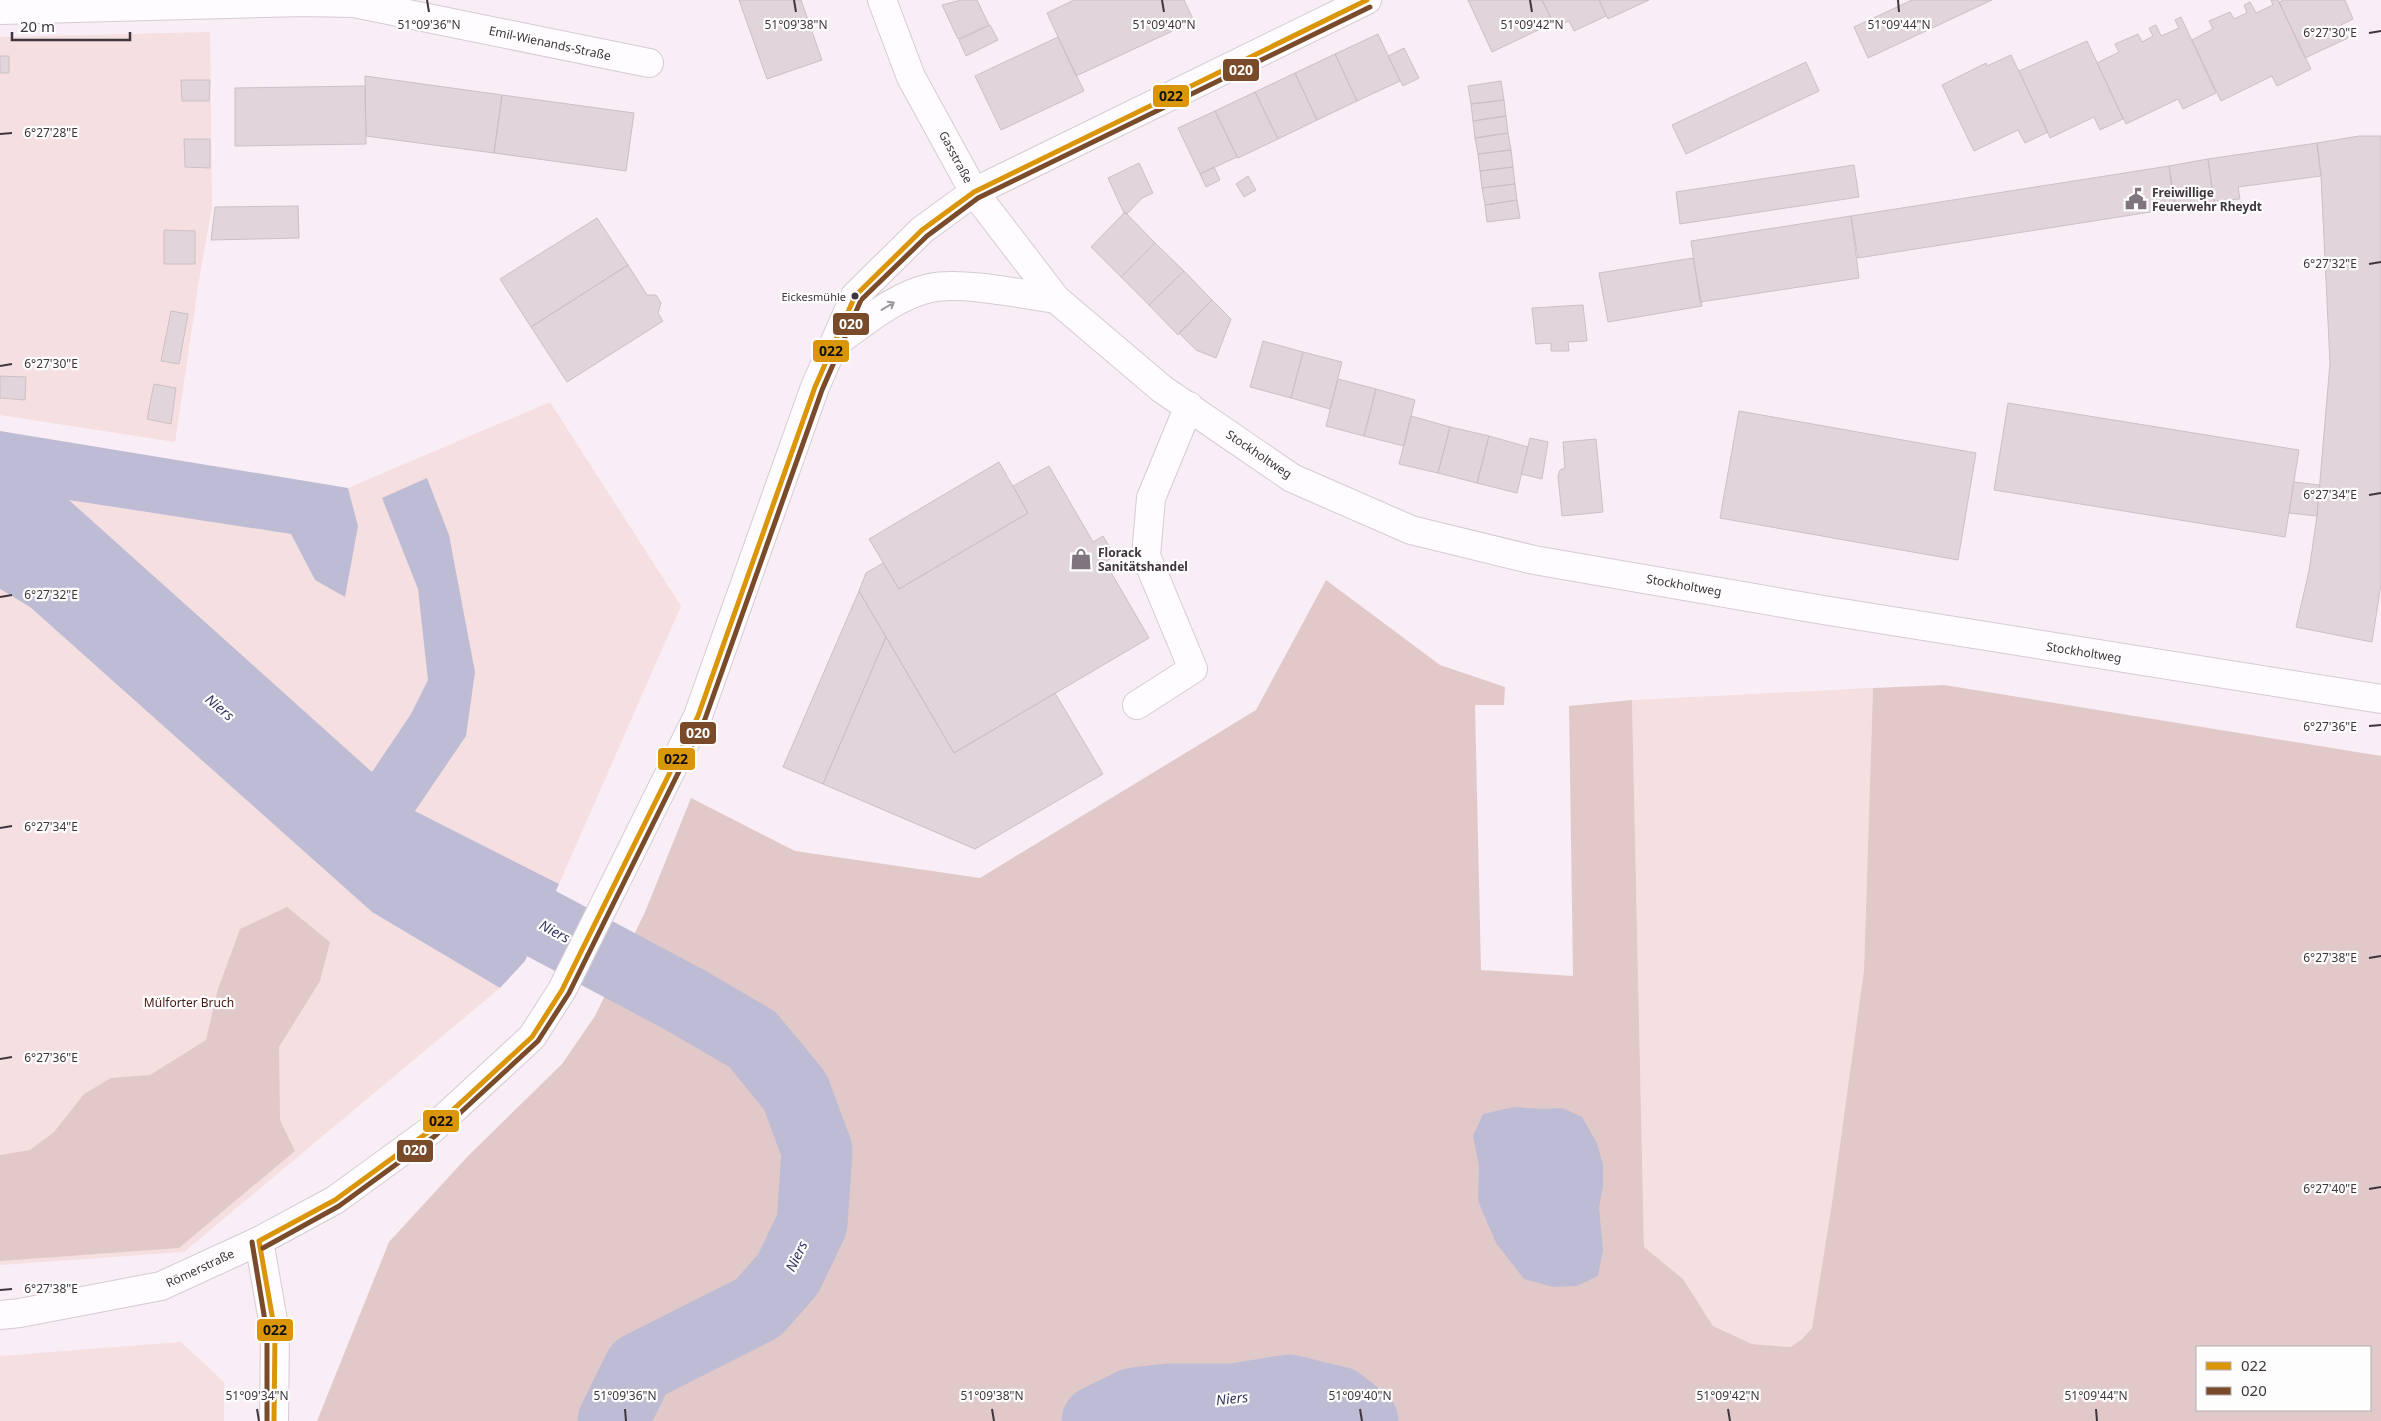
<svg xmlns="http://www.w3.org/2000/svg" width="2381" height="1421" font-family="'Noto Sans',sans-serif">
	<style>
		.green { fill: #f5dfe1 }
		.forest { fill: #e2c9c9; fill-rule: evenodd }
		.water { fill: #bebcd4 }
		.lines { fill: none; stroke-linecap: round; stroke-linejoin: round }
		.river { stroke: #bebcd4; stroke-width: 71 }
		.building { fill: #e1d4da; stroke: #ccc0c6 }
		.minor-casing { stroke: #d6cbd3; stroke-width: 30 }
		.major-casing { stroke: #d6cbd3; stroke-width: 30 }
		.minor { stroke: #fefcfe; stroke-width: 28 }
		.major { stroke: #fefcfe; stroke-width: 28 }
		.bus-1-casing { stroke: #fdfdfd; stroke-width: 9 }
		.bus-2-casing { stroke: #fdfdfd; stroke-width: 9 }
		.bus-1 { stroke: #db9509; stroke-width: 5 }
		.bus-2 { stroke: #7a4b2a; stroke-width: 5 }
		.oneway { stroke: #9e989e }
		.ticks { fill: none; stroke: #3f353d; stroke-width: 2 }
		.bus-dot { fill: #3f353d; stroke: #fdfdfd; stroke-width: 2 }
		.labels { text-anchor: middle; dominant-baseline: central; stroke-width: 4.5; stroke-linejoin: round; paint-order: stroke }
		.bus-label { font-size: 11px; fill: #3f353d; stroke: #fdfdfd; text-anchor: end }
		.street-label { font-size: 12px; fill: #3f353d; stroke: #fdfdfd }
		.poi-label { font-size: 12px; font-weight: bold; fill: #3f353d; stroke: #fdfdfd; text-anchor: start }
		.park-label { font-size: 12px; fill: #471813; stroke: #fdfdfd }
		.water-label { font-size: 14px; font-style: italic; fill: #333560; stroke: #fdfdfd }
		.ticks-label { font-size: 12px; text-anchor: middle; fill: #3f353d; stroke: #fdfdfd; stroke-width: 4.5; stroke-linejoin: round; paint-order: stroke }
		.line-badge { stroke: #fdfdfd; stroke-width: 2 }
		.badge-label { font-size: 14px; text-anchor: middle; font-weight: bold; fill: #fff }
		.pale-badge-label { font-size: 14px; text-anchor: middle; font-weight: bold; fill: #111 }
	</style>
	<rect width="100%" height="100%" fill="#f9edf6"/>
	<path class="green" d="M210,32L212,208L200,274L175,442L0,415V37Z
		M550,402L681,606L559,884L415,811L68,499L291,534L315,580L358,526L348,488Z
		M0,589L30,607L372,912L500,988L184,1252L0,1265Z
		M1873,688L1864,970L1832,1203L1812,1328L1802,1339L1791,1347L1752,1344L1713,1326L1683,1279L1644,1247L1632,700Z
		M181,1342L224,1382V1421H0V1356Z"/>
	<path class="forest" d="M1326,580L1440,665L1505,687L1504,705H1475L1481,970L1573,976L1569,706L1632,700L1644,1247L1683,1279L1713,1326L1752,1344L1791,1347L1802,1339L1812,1328L1832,1203L1864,970L1873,688L1944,685L2381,756V1421H317L389,1242L468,1156L562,1064L595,1016L645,912L691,798L795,851L980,878L1256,710ZM2197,1347H2370V1410H2197Z
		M287,907L330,942L320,981L279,1047L280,1120L295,1151L179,1248L0,1261V1155L30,1150L54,1132L84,1094L111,1078L150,1075L206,1040L218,989L240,929Z"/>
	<path class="water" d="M0,431L348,488L358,526L345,597L315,580L291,534L69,500L372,772L411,714L428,680L418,589L382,498L427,478L449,535L475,672L466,736L415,811L559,884L525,961L500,988L372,912L30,607L0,589Z
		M1514,1107L1544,1109L1562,1108L1582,1117L1597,1143L1603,1165V1185L1599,1208L1603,1250L1598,1276L1577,1286L1553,1287L1524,1279L1496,1243L1478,1201L1479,1166L1473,1136L1483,1114Z"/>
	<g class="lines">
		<path class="river" d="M454,877L685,1000L752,1039L795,1091L817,1150L812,1224L788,1274L758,1308L639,1368L613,1421
			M1097,1421L1134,1403L1168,1399H1233L1289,1390L1339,1402L1363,1421"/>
	</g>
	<path class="building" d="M739,0H801L822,60L767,79Z
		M961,0H977L989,25L958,39L942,5Z
		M1074,0H1184L1194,21L1076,76L1047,13Z
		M1468,0H1542L1553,23L1492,52Z
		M1542,0H1599L1606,16L1574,31L1569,21L1556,27Z
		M1599,0H1649L1608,19Z
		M1912,0H1992L1868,58L1854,27Z
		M2271,0H2278L2311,69L2277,86L2272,76L2221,101L2192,40L2213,29L2209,21L2230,12L2234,19L2247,13L2244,5L2250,2L2256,13L2273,5Z
		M2284,0H2345L2353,19L2341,25L2348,38L2305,58L2279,2Z
		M2181,17L2216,93L2183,109L2178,99L2126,124L2097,63L2119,52L2115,44L2138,34L2142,42L2153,36L2149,28L2156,25L2161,36L2179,28L2175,20Z
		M990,25L998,40L966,56L959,40Z
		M1378,34L1400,81L1357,101L1335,54Z
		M1058,37L1084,91L1001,130L975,76Z
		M2087,41L2123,119L2100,130L2094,117L2050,138L2019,71Z
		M1404,48L1419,78L1403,86L1388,56Z
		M1335,54L1357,101L1317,120L1295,73Z
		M2011,55L2048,132L2025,143L2018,130L1974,151L1942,85L1986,63L1987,66Z
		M0,56H9V73H0Z
		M1806,62L1819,91L1686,154L1672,125Z
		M1295,73L1317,120L1278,139L1255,92Z
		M365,76L502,95L494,153L366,136Z
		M181,80H210L209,101H182Z
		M1501,81L1504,100L1471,104L1468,86Z
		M365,86L366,144L235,146V88Z
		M1255,92L1278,139L1238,158L1215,111Z
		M502,95L634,113L626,171L494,153Z
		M1504,100L1506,116L1473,121L1471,104Z
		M1215,111L1237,157L1200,174L1178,128Z
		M1506,116L1508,133L1475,138L1473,121Z
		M1508,133L1511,150L1478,154L1475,138Z
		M2359,136H2381V584L2372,642L2296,627L2309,571L2317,516L2330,363L2321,176L2317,143Z
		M184,139H210V168L185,167Z
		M2317,143L2321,176L2238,187L2240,199L2214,201L2208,159Z
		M1511,150L1513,167L1480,171L1478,154Z
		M2208,159L2214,205L2175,212L2169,166Z
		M1139,163L1153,193L1142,198L1127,214L1124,213L1108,178Z
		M1854,165L1859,197L1680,224L1676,192Z
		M2169,166L2176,208L1858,258L1851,216Z
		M1214,167L1220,180L1206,187L1200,174Z
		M1513,167L1515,184L1482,188L1480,171Z
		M1248,176L1256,190L1244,197L1236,184Z
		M1515,184L1517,200L1485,205L1482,188Z
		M1517,200L1520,218L1487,222L1485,205Z
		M298,206L299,238L211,240L215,207Z
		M1125,212L1155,243L1121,277L1091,247Z
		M1851,216L1859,278L1700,302L1691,241Z
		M597,218L628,265L531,327L500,279Z
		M164,230L195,231V264H164Z
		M1155,243L1184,271L1149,305L1121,277Z
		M1693,258L1702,306L1608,322L1599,273Z
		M628,265L647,295H656L661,303L658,313L663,321L567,382L531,327Z
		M1184,271L1212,300L1178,335L1149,305Z
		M1212,300L1231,319L1216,358L1196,350L1179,333Z
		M1583,305L1587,341L1568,342L1569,351H1551V343L1536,344L1532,308Z
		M171,311L188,314L179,364L161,361Z
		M1263,341L1303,352L1291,398L1250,387Z
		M1303,352L1342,362L1330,409L1291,398Z
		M0,376L26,377L25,400L0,398Z
		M1338,379L1376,389L1364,436L1326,426Z
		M154,384L176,388L171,424L147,419Z
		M1376,389L1415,400L1404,446L1364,436Z
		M2008,403L2299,450L2285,537L1994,490Z
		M1739,411L1976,453L1958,560L1720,518Z
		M1411,416L1450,427L1438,473L1399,464Z
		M1450,427L1489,436L1477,483L1438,473Z
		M1489,436L1528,447L1517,493L1477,483Z
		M1530,438L1548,442L1542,479L1521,474Z
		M1596,439L1603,512L1562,516L1558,476L1560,470L1565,468L1563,442Z
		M999,462L1028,513L899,589L869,539Z
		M1049,466L1093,542L1103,536L1115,556L1105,562L1149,638L954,753L859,591L866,573L883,563L899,589L1028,513L1013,486Z
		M2294,482L2319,485L2317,516L2289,513Z
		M859,591L886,637L823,784L783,767Z
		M886,637L954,753L1055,693L1103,774L975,849L823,784Z"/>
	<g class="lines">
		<g class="minor-casing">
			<path id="minor" d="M0,10L303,2L354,3L649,63
				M834,344C863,324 894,296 930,288C962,281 1022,294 1056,299
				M1137,705L1193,669L1146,556L1151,498L1189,406
				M259,1241L275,1332L274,1421
				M0,1315L20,1313L161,1286L259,1241L335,1200L431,1130L532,1037L562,990L698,716L815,387L855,296L922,230L974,192L1367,0"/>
		</g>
		<g class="major-casing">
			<path id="major" d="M882,0L911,77L974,192L1056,299L1162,389L1292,478L1411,530L1534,560L1823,610L2381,699"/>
		</g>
		<use href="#minor" class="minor"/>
		<use href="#major" class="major"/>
		<g class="bus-1-casing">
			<path id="bus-1" d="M259,1241L335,1200L431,1130L532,1037L562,990L698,716L815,387L855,296L922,230L974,192L1367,0
				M259,1241L275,1332L274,1421"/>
		</g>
		<g class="bus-2-casing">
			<path id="bus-2" d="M252,1242L267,1333V1421
				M263,1248L339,1206L435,1136L538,1041L569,993L705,719L822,390L861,300L927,236L978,198L1370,7"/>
		</g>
		<use href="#bus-1" class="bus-1"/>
		<use href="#bus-2" class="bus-2"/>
	</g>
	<defs><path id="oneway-shaft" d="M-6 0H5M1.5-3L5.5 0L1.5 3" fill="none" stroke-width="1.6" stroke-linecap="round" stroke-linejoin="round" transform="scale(1.25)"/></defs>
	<use class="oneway" href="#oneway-shaft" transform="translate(888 306) rotate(-31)"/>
	<path class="ticks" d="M427,0L429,12M794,0L796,12M1162,0L1164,12M1530,0L1532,12M1898,0L1899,12M2369,33L2381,31M0,134L12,133M2369,264L2381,262M0,366L12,364M2369,495L2381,493M0,597L12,595M2369,726L2381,725M0,828L12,826M2369,958L2381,956M0,1059L12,1057M2369,1189L2381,1187M0,1290L12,1289M257,1409L259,1421M625,1409L626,1421M992,1409L994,1421M1360,1409L1362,1421M1728,1409L1730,1421M2096,1409L2097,1421"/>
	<defs>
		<g id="civic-bare" transform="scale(1.725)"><path d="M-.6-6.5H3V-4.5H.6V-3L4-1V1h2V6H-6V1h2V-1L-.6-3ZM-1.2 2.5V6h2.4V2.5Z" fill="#80757e" stroke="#fdfdfd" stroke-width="2.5" paint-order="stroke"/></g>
		<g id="shop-bare" transform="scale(1.725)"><path d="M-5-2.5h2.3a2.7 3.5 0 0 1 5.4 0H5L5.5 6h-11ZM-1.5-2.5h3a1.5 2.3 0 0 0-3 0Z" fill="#80757e" stroke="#fdfdfd" stroke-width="2.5" paint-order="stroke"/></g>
	</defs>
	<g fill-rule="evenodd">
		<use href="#civic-bare" x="2136" y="199"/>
		<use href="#shop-bare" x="1081" y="559"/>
	</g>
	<circle class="bus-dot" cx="855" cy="296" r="4.5"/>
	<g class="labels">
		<g class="bus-label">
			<text x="846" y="296">Eickesmühle</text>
		</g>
		<g class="street-label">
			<text transform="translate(550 43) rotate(12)">Emil-Wienands-Straße</text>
			<text transform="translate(956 157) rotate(62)">Gasstraße</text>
			<text transform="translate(1259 454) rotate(34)">Stockholtweg</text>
			<text transform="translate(1684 585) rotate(10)">Stockholtweg</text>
			<text transform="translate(2084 652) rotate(9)">Stockholtweg</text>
			<text transform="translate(200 1268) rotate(-25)">Römerstraße</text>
		</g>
		<g class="poi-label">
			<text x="2152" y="192">Freiwillige<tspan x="2152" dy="14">Feuerwehr Rheydt</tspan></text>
			<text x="1098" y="552">Florack<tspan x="1098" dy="14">Sanitätshandel</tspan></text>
		</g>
		<g class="park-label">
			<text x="189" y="1002">Mülforter Bruch</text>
		</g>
		<g class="water-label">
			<text transform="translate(220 707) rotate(40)">Niers</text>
			<text transform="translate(555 931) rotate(28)">Niers</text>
			<text transform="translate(796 1256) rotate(-64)">Niers</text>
			<text transform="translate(1232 1398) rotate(-6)">Niers</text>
		</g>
	</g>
	<g class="ticks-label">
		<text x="429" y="29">51°09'36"N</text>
		<text x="796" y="29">51°09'38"N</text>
		<text x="1164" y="29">51°09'40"N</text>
		<text x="1532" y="29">51°09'42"N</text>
		<text x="1899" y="29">51°09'44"N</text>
		<text x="2330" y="37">6°27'30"E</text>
		<text x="51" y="137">6°27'28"E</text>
		<text x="2330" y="268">6°27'32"E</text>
		<text x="51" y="368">6°27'30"E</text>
		<text x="2330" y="499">6°27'34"E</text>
		<text x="51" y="599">6°27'32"E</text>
		<text x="2330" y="731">6°27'36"E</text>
		<text x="51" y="831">6°27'34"E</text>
		<text x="2330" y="962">6°27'38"E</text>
		<text x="51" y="1062">6°27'36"E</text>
		<text x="2330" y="1193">6°27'40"E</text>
		<text x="51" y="1293">6°27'38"E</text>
		<text x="257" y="1400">51°09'34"N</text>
		<text x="625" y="1400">51°09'36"N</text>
		<text x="992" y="1400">51°09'38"N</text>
		<text x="1360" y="1400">51°09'40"N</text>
		<text x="1728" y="1400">51°09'42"N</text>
		<text x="2096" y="1400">51°09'44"N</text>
	</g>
	<g class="line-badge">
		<rect x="1222" y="58" width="38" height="24" rx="5" fill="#7a4b2a"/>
		<rect x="1152" y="84" width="38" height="24" rx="5" fill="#db9509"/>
		<rect x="832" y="312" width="38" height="24" rx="5" fill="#7a4b2a"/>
		<rect x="812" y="339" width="38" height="24" rx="5" fill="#db9509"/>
		<rect x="679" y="721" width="38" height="24" rx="5" fill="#7a4b2a"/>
		<rect x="657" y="747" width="39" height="24" rx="5" fill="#db9509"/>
		<rect x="422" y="1109" width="38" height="24" rx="5" fill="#db9509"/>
		<rect x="396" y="1139" width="38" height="24" rx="5" fill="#7a4b2a"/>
		<rect x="256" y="1318" width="38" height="24" rx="5" fill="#db9509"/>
	</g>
	<g class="badge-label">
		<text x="1241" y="75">020</text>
		<text x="851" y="329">020</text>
		<text x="698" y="738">020</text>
		<text x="415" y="1155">020</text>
	</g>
	<g class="pale-badge-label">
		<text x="1171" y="101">022</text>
		<text x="831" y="356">022</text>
		<text x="676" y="764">022</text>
		<text x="441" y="1126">022</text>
		<text x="275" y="1335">022</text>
	</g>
	<rect x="2196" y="1346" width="175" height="65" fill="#fdfdfd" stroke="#b1adb0"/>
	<rect x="2206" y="1362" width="25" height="8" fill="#db9509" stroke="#b1adb0"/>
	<text x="2241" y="1371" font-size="15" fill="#3f353d">022</text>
	<rect x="2206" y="1387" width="25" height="8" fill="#7a4b2a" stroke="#b1adb0"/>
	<text x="2241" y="1396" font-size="15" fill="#3f353d">020</text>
	<path d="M12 32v8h118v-8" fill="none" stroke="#3f353d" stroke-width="2.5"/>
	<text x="20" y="32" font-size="15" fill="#3f353d" stroke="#fdfdfd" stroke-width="4" paint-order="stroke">20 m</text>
</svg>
